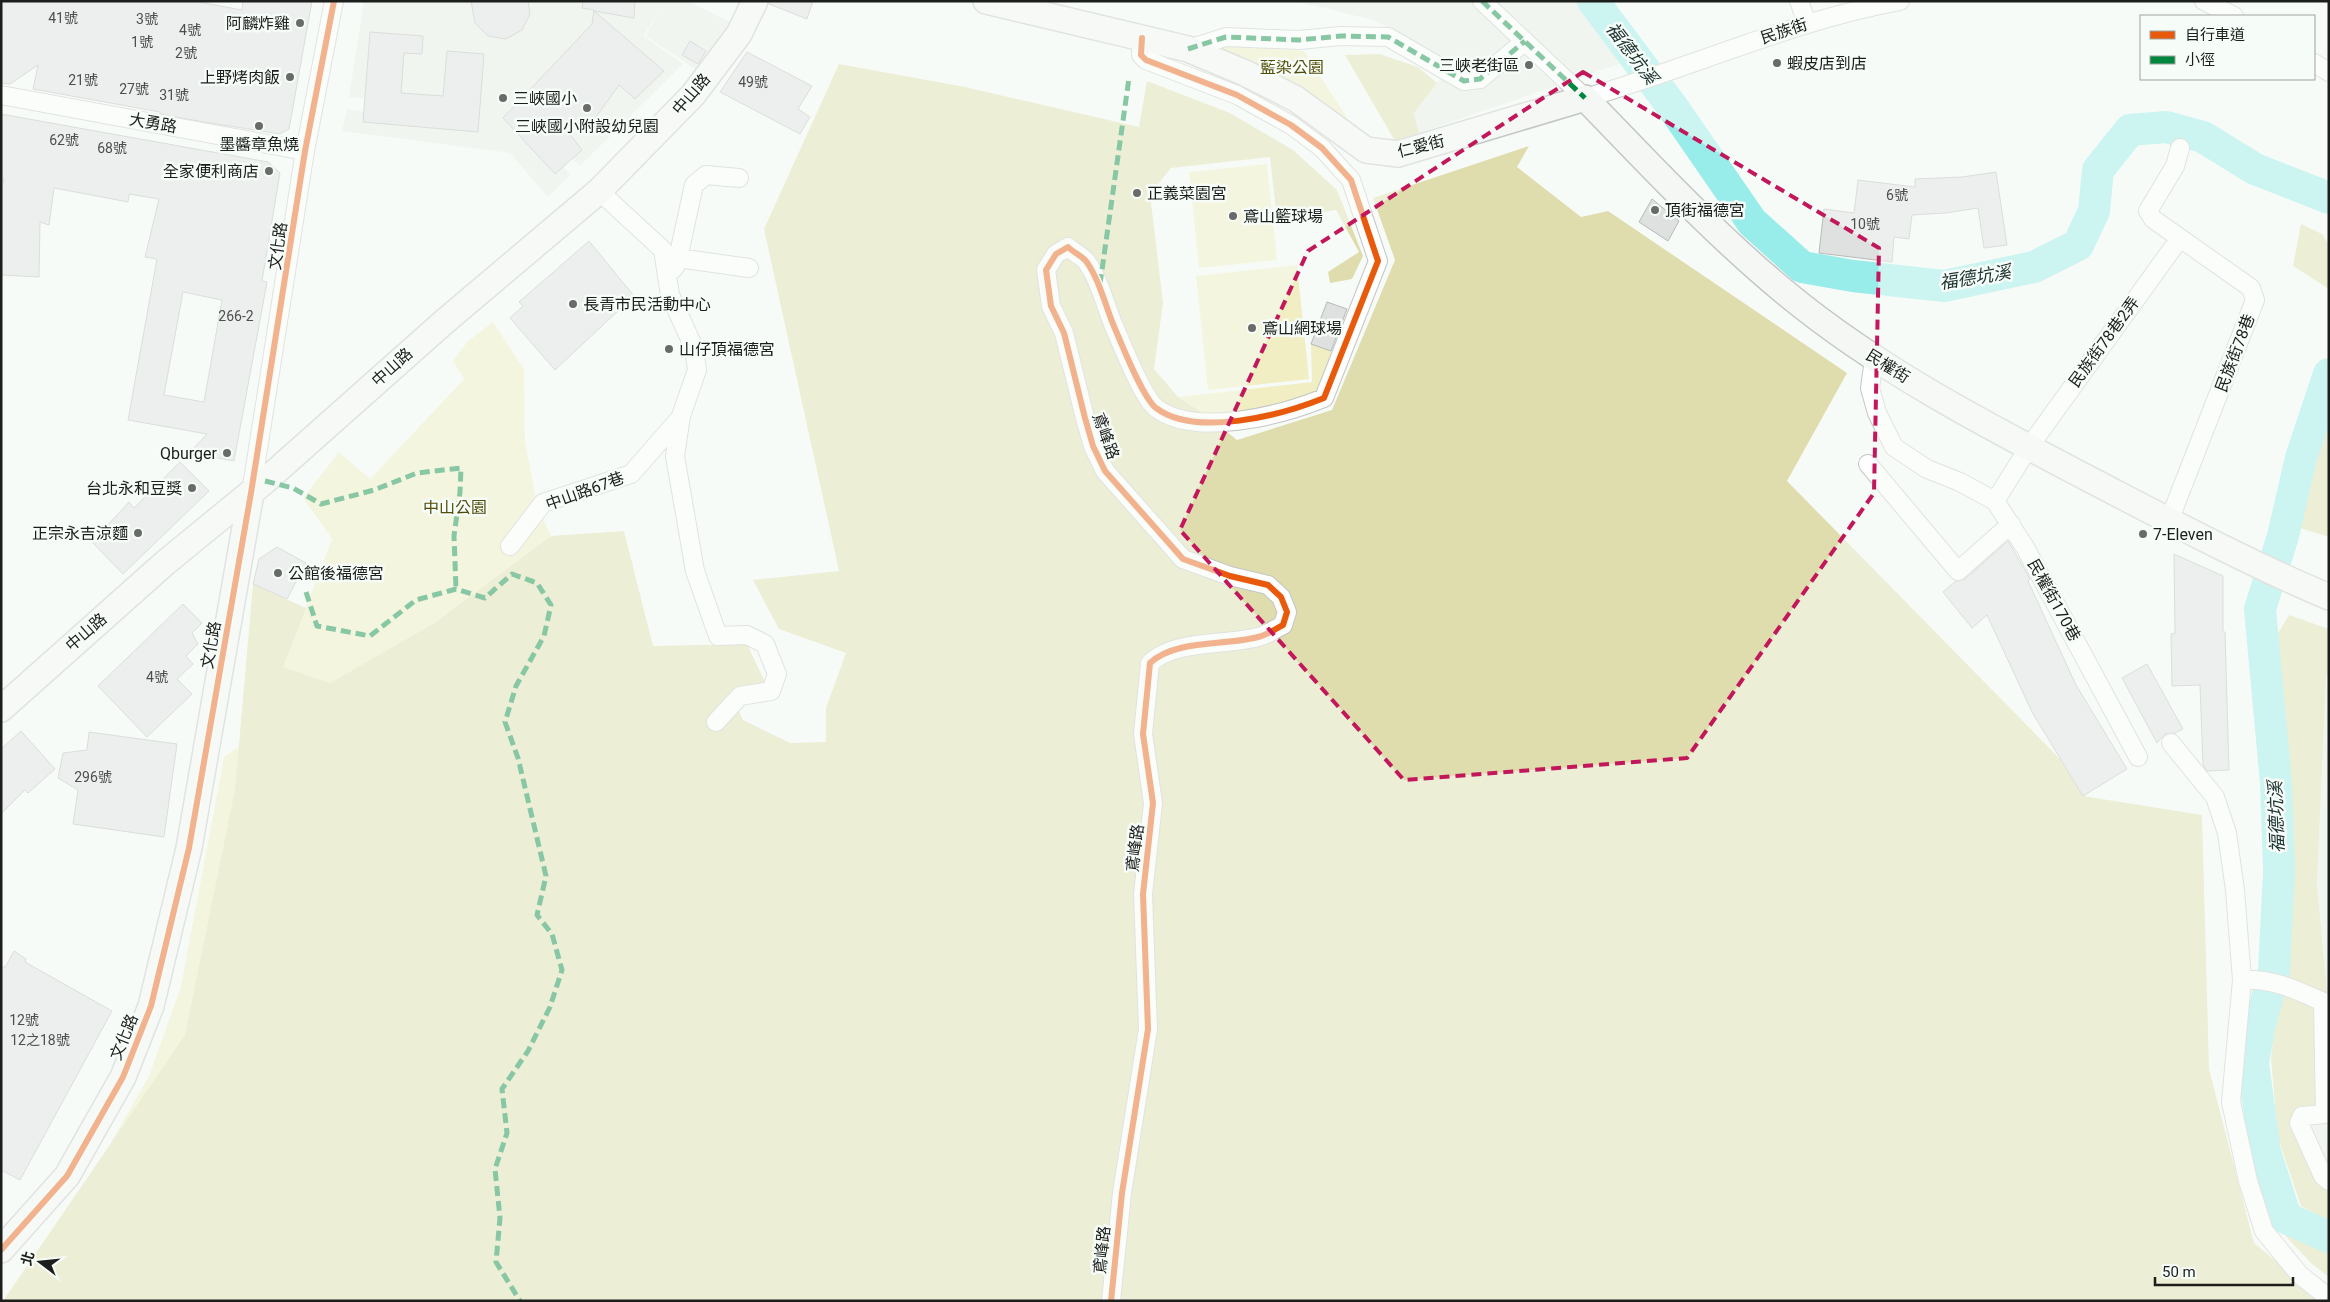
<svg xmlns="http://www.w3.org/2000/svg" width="2330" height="1302" font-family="Roboto,'Noto Sans TC',sans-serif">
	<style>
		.built { fill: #e6eee7 }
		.green { fill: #f0eec2 }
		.forest { fill: #dfddad }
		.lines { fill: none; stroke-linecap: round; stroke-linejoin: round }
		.river { stroke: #98ece9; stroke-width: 32 }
		.building { fill: #dee1df; stroke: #b7bab8; fill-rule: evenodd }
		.street-casing { stroke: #c3c6c4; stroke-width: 20 }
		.secondary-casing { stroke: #c3c6c4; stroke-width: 28 }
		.street { stroke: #fefefe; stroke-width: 18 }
		.secondary { stroke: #f4f7f3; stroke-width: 25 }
		.quiet { stroke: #00873e; stroke-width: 5; stroke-dasharray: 10 5; stroke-linecap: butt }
		.cycleway-casing { stroke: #f6fcf7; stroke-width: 9 }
		.cycleway { stroke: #e8590c; stroke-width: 6 }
		.marked { fill: none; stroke: #c2185b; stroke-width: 4; stroke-dasharray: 10 6; stroke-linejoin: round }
		.poi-dot { fill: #696b69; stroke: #f6fcf7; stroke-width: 2 }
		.labels { text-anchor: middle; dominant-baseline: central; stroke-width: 5; stroke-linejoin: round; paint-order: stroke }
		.number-label { font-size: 14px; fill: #4c4f4d }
		.poi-label { font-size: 16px; fill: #1c1e1c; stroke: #f6fcf7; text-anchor: start }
		.street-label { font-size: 16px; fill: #1c1e1c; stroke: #f6fcf7 }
		.park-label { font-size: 16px; fill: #534d0a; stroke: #f6fcf7 }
		.water-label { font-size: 18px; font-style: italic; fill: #1c3130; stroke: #f6fcf7 }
	</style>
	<rect width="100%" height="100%" fill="#f7fbf8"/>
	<path class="built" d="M364,1H689L734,24L699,72L646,36L659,9L644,36L683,64L580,166L572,159L563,167L571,175L548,197L510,153L342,131L347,109L364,112L365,99L349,97Z
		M1295,1H1578L1628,61L1419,133L1414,113L1447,69L1377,21Z
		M2329,673V1069L2328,1002L2317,885L2326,676Z
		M2329,1117V1172L2306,1125Z"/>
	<path class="green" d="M1218,45L1304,51L1355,130L1213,48Z
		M1267,164L1277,260L1199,268L1189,172Z
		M1297,265L1309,379L1208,390L1196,276Z
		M493,322L524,369L525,440L537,505L551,536L528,554L94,1172L149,1076L181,986L224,757L292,709L418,649L461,604L436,622L330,683L283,667L332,539L303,498L339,452L370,479L464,379L453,361L468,341Z
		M1311,344L1333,352L1318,391L1299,400L1266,409L1206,415L1178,397L1312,382Z"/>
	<path class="forest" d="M1379,54L1418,67L1437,83L1414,113L1419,133L1395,141L1345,55Z
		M839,64L965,87L1139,127L1147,81L1230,113L1293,150L1337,190L1363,256L1352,279L1330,283L1328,272L1359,252L1336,210L1277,219L1270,157L1171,168L1150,194L1163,303L1154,369L1178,397L1206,415L1237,440L1332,410L1395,260L1373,198L1529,146L1517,167L1581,217L1608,211L1847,373L1787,481L2060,759L2083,796L2202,815L2209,1069L2254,1243L2325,1301H3L185,1035L235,790L253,584L306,608L283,667L330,683L436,622L551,536L624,531L653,646L747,644L765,682L730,691L743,720L790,743L826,742V708L846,653L779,629L753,580L839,571L764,229Z
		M2301,224L2322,234L2329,245V289L2293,266Z
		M2329,424V537L2300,528L2318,456Z
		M2289,615L2329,629V673L2326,676L2317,885L2328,1002L2329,1117L2306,1125L2329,1172V1221L2301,1206L2278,1138L2271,1058L2293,881L2278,633Z
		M2280,1230L2329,1252V1277L2312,1264Z"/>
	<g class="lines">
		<path class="river" d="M1593,1L1674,109L1752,222L1802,267L1853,276L1944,286L2034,267L2078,245L2094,211L2098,170L2130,130L2166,127L2203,137L2255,169L2329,198
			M2329,374L2301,458L2283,536L2260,609L2276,783L2279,872L2274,971L2259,1029L2253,1063L2265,1152L2286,1218L2329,1237"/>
	</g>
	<path class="building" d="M1,1H194L242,10L243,1H312L289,129L280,134L198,121L160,114V112L33,89L38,65L10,84L1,83Z
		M471,1H528L530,14L522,30L506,39L488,36L475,23Z
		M583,1H635L634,18L594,11L664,71L635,99L619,85L596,117L569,133L582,150L555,174L503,118L592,24L594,10L582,8Z
		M769,1H813L807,19L769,4Z
		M370,32L423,36L422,54L404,53L401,93L443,96L447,51L484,54L478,132L363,122Z
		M690,41L706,51L698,64L682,55Z
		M747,52L812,86L798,109L810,117L800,134L720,92Z
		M1,114L268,162L280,173L262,281L267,282L234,461L189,453L207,434L128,420L157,259L145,257L159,199L129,194L128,202L54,188L49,225L40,222L39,277L1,275V190L4,179L1,178ZM183,292L222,300L204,402L164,395Z
		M1996,172L2007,245L1984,248L1978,208L1946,213L1912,215L1909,239L1894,237L1892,262L1819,253L1824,209L1854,213L1858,180L1915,187V179L1962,177Z
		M1652,199L1679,221L1668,241L1639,222Z
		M589,241L634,296L555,370L510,318L523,306L519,302Z
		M1327,302L1347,309L1331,351L1311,344Z
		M180,462L209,491L123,574L92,542L129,502L134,508Z
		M2008,541L2030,579L2028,581L2076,685L2127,769L2083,796L2032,712L1987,615L1972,628L1943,592L1956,581L1965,579Z
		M277,547L306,563L287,599L253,584L259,559Z
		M2174,554L2223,576V632H2225L2229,770L2207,771L2203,765L2200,685L2172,686L2171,634L2175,633Z
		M183,604L202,623L192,633L198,644L186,656L193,664L177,679L192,694L147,737L98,686Z
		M2147,664L2183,729L2175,733L2165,734L2157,743L2122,678Z
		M21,731L55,769L28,793L25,790L1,814V749Z
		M89,732L177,744L164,837L73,824L78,790L58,778L63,753L87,750Z
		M14,951L26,959L25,962L112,1011L20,1180L1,1170V968L6,966Z"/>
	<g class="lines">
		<g class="street-casing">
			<path id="street" d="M1482,1L1585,98C1691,68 1791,21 1900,1
				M1799,1L1807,23
				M2204,1L2234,16
				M1188,49L1226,37L1299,40L1341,36L1388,37L1464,81L1480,79L1525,41
				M2314,63L2329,72
				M1,95L305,151
				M599,191L663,250L670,295L694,348L697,370L681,416L675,456L695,571L718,636L747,635L765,644L777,674L771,691L740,696L716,722
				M678,258L749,268
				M667,275L675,267L678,258L694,185L706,175L739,178
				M1874,359L1870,388L1877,413L1894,447L1927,469L1960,482L1995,501
				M1868,464L1958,571L2011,524
				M251,493L305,151L334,1
				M2169,521L2255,300L2251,288L2153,219L2148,211L2175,166L2180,148
				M510,546L543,503L631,474L681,417
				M2171,743L2215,797L2227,833L2235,890L2242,980L2231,1102L2248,1181L2264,1231L2300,1275L2329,1298
				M2138,757L2026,549L1995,501L2029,447L2180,238
				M2242,980C2272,978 2297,990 2323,1002L2325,1114L2302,1116L2299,1123L2323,1176L2329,1181
				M1111,1301L1122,1193L1148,1029L1143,894L1153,803L1143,734L1150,663C1176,639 1225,646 1258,637C1267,635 1275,629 1283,625L1287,612L1281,597L1268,585L1230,576L1183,559L1105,471L1093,446L1085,418L1064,333L1051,306L1046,270L1056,254L1068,247C1073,252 1082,256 1086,261C1099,279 1105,304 1113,324C1121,342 1142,397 1156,408C1196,438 1282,415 1324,398L1378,261L1351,180L1322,148L1291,125L1237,95L1146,60L1141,55L1142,38"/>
		</g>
		<g class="secondary-casing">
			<path id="secondary" d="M986,1L1188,49L1245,73L1296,99L1366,150L1398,154L1585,98C1651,166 1714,234 1787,294C1878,369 1984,424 2089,479C2168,520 2246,562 2329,597
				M1,709L165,563L265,481L444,322L599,191L693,95L739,34L755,1
				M1,1250L67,1176L123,1077L151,1006L189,848L251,493"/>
		</g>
		<use href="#street" class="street"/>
		<use href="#secondary" class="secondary"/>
		<path class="quiet" d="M1482,1L1585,98
			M1188,49L1226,37L1299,40L1341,36L1388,37L1464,81L1480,79L1525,41
			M1100,284L1129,78
			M265,481L293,488L321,504L374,490L417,473L461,468L460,492L454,536L456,589
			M306,592L317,626L370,636L416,600L456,589L485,598L512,574L537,583L551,605L544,636L516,686L505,722L518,758L546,876L537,915L552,934L562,970L550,1007L528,1051L502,1089L507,1133L495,1169L500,1218L496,1262L520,1301"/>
		<g class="cycleway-casing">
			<path id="cycleway" d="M1,1250L67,1176L123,1077L151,1006L189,848L251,493L305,151L334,1
				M1111,1301L1122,1193L1148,1029L1143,894L1153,803L1143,734L1150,663C1176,639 1225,646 1258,637C1267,635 1275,629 1283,625L1287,612L1281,597L1268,585L1230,576L1183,559L1105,471L1093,446L1085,418L1064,333L1051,306L1046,270L1056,254L1068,247C1073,252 1082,256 1086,261C1099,279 1105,304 1113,324C1121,342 1142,397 1156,408C1196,438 1282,415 1324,398L1378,261L1351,180L1322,148L1291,125L1237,95L1146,60L1141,55L1142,38"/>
		</g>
		<use href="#cycleway" class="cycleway"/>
	</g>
	<path d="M0 0H2330V1302H0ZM1583,72L1879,248L1874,493L1687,758L1404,780L1180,530L1308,251Z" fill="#f7fbf8" fill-opacity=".55" fill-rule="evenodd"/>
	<path class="marked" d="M1583,72L1879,248L1874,493L1687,758L1404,780L1180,530L1308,251Z"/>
	<g class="poi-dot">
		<circle cx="300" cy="23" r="5"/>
		<circle cx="1777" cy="63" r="5"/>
		<circle cx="1529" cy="65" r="5"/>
		<circle cx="290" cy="77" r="5"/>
		<circle cx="503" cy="98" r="5"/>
		<circle cx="587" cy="108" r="5"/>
		<circle cx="259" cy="126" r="5"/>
		<circle cx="269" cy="171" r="5"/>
		<circle cx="1137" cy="193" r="5"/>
		<circle cx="1655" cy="210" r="5"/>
		<circle cx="1233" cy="216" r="5"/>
		<circle cx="573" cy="304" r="5"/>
		<circle cx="1252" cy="328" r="5"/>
		<circle cx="669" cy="349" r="5"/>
		<circle cx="227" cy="453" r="5"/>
		<circle cx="192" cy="488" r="5"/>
		<circle cx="138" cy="533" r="5"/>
		<circle cx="2143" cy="534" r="5"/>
		<circle cx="278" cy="573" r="5"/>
	</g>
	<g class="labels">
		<g class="number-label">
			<text x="63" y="18">41號</text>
			<text x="147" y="19">3號</text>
			<text x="190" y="30">4號</text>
			<text x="142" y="42">1號</text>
			<text x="186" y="53">2號</text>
			<text x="83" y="80">21號</text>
			<text x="753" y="82">49號</text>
			<text x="134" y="89">27號</text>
			<text x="174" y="95">31號</text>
			<text x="64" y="140">62號</text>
			<text x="112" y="148">68號</text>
			<text x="1897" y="195">6號</text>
			<text x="1865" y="224">10號</text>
			<text x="236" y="316">266-2</text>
			<text x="157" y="677">4號</text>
			<text x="93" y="777">296號</text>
			<text x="24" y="1020">12號</text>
			<text x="40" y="1040">12之18號</text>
		</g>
		<g class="poi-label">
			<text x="290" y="23" text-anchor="end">阿麟炸雞</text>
			<text x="1787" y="63">蝦皮店到店</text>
			<text x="1519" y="65" text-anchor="end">三峽老街區</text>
			<text x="280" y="77" text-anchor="end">上野烤肉飯</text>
			<text x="513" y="98">三峽國小</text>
			<text x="587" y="126" text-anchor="middle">三峽國小附設幼兒園</text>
			<text x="259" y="144" text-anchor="middle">墨醬章魚燒</text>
			<text x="259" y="171" text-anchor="end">全家便利商店</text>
			<text x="1147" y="193">正義菜園宮</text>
			<text x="1665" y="210">頂街福德宮</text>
			<text x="1243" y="216">鳶山籃球場</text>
			<text x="583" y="304">長青市民活動中心</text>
			<text x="1262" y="328">鳶山網球場</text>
			<text x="679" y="349">山仔頂福德宮</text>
			<text x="217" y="453" text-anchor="end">Qburger</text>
			<text x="182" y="488" text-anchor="end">台北永和豆獎</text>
			<text x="128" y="533" text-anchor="end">正宗永吉涼麵</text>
			<text x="2153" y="534">7-Eleven</text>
			<text x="288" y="573">公館後福德宮</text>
		</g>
		<g class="street-label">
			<text transform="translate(1784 31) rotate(-18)">民族街</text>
			<text transform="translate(691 94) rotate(-49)">中山路</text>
			<text transform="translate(153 123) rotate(10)">大勇路</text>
			<text transform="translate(1421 146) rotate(-14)">仁愛街</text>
			<text transform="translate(278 246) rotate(-82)">文化路</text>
			<text transform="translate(2104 342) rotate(-54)">民族街78巷2弄</text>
			<text transform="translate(2235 353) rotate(-69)">民族街78巷</text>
			<text transform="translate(1888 366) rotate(32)">民權街</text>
			<text transform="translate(392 367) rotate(-42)">中山路</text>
			<text transform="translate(1106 436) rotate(70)">鳶峰路</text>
			<text transform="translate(585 491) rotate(-20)">中山路67巷</text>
			<text transform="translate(2054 600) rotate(61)">民權街170巷</text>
			<text transform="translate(86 632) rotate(-41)">中山路</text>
			<text transform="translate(211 645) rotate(-80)">文化路</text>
			<text transform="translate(1135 848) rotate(-83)">鳶峰路</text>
			<text transform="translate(124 1037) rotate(-68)">文化路</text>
			<text transform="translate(1102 1250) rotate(-84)">鳶峰路</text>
		</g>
		<g class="park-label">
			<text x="1292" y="67">藍染公園</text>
			<text x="455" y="507">中山公園</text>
		</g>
		<g class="water-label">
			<text transform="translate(1632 53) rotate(53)">福德坑溪</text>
			<text transform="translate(1975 277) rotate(-9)">福德坑溪</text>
			<text transform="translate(2276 817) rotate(-92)">福德坑溪</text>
		</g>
	</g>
	<rect width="2330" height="1302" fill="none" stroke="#1c1e1c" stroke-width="5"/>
	<rect x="2140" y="15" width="175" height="65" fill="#f6fcf7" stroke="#9fa39f"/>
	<rect x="2150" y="31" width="25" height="8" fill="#e8590c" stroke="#9fa39f"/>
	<text x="2185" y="40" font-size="15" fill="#1c1e1c">自行車道</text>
	<rect x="2150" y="56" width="25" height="8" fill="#00873e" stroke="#9fa39f"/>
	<text x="2185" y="65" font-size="15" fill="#1c1e1c">小徑</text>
	<g transform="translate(40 1262) rotate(286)" stroke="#f6fcf7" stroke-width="4" paint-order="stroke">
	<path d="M0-4L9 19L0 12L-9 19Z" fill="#1c1e1c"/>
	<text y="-8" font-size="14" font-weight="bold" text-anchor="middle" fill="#1c1e1c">北</text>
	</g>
	<path d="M2155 1277v8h138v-8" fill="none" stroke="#1c1e1c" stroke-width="2.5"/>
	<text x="2162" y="1277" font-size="15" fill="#1c1e1c" stroke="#f6fcf7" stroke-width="4" paint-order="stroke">50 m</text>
</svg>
